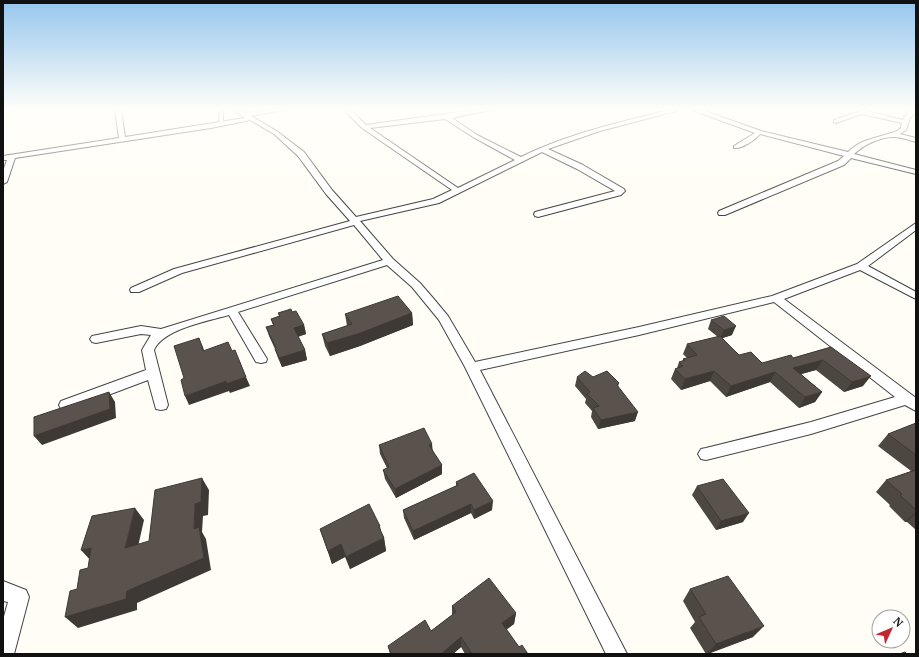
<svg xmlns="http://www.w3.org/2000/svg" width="919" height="657" font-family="'PT Serif',serif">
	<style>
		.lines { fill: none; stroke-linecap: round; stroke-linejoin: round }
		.service-casing { stroke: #444; stroke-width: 2 }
		.minor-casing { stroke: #444; stroke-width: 2 }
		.service { fill: #fff; fill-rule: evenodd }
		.minor { fill: #fff; fill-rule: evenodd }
		.wall { fill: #4d4742 }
		.shaded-wall { fill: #3f3936 }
		.building { fill: #5a524d; stroke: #3f3936 }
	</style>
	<rect width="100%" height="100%" fill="#fffdf5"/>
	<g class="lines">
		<g class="service-casing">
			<path id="service" d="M220,110L223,111V125L221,126L219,125Z"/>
		</g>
		<g class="minor-casing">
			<path id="minor" d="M115,110H121L125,137L245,118L233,110H241L246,113L264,110H282L251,116L278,132L304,152L332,190L356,217L433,199L452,190L362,128L344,110H351L366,125L474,110H490L452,118L477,135L521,157C567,134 618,123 668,110H680L600,131L548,149L583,165L624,189L625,191L621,195L538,217L535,216L534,214L535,212L615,191L577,169L542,152L439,203L360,221L393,259L420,283L433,298L448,316L475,362L639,327L772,296L857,264L916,223V230L868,266L916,292V299L860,270L784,299L916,398V411L905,405L811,434L706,460L701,459L698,454L701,449L706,448L811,422L895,397L774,302L639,335L480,370L627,654H606L465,367L439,320L412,287L387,265L238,312L267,359L266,362L261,363L256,362L229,315C208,321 163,329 154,350L168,405L166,409L161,410L156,409L148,380L71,409L66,410L61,409L59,405L61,401L146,370L142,350L151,335L141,334L96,343L92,342L90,339L92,336L141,326L161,329L383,260L354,225L182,273L139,292H131L130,290L131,288L174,269L350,221L326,194L298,156L274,134L250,120L211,128L15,158L7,182L3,184V171L7,160H3V156L119,138ZM445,119L473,137L515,160L458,188L370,128Z
				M692,110H702L761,131L848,152C862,138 879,138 897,131L901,128L902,123L862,114L836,123L834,122V120L863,110L903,120L905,116L911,110H916V112L910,118L906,130L900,134L916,138V142C909,140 901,137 894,137C882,136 863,145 854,154L916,170V174L851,158L844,165L725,215H719L718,213L719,211L838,161L844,156L760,134C755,140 742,149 734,148V146L755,133Z
				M3,581L26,590L29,597L14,654H3V620L8,602L3,601Z"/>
		</g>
		<use href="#service" class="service"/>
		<use href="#minor" class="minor"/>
	</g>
	<path class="wall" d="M292,312L304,325L306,334L298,337L305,350L307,360L282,367L278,358L275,349L269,336L266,327L273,325L271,319L279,316L278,313Z
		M412,313L413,325L360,346L330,356L325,346L322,334L347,326L345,314Z
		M711,320L732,335L722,338L739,355L762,363L793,358L831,347L863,386L844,392L816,370L801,374L822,392L815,402L799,408L770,382L726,397L710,381L681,390L671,379L675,369L677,368L679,362L683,361V359L687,358L683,354L687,344L718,337L708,329Z
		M577,377H593L619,383L618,387L635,421L598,429L591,417L592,411L585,403L586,399L575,386Z
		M916,423V530L907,522H905L889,506L890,505L876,492L886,480L911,471L878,446L888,434Z
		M432,444V450L442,465V474L396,498L385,479L383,470L387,468L380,454L379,445Z
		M456,482L492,510L474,519L471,513L414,540L404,518L403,510L456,486Z
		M697,486L743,522L716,530L692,495Z
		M320,529L381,532L384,538L386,551L350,569L345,557L332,564Z
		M690,589L753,637L708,654H706L690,628L695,622L683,601Z
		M452,606L516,613L514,624L506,630L519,647L528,654H465L461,647L453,654H390L388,646L431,631L452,615Z"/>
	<path class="shaded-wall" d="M412,313L413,325L360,346L330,356L327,343Z
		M304,325L306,334L296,337L294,328Z
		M736,326L732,335L720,339L724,330Z
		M199,338L203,347L207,360L203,351Z
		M305,350L307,360L282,367L279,358Z
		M823,360L816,370L787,378L793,368Z
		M714,371L710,381L681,390L685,379Z
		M775,372L770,382L726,397L731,386Z
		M871,376L863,386L844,392L852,382Z
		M246,377L250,386L230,393L229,391L189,405L185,396L226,381Z
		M109,392L115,402L116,418L42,445L34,436Z
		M822,392L815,402L799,408L805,397Z
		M638,412L635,421L598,429L601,420Z
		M432,444L433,453L429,445Z
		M442,465V474L396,498L395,489Z
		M202,478L209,490L208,515L203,516L202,532L206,539L211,570L137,603V610L78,628L65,617L127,591L194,529L195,504Z
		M493,501L492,510L474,519V510Z
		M471,504V513L414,540L413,531Z
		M135,508L144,520L135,560L125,548Z
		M916,512V513L907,522H905Z
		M749,513L743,522L716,530L721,521Z
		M380,526L382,539L384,538L386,551L350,569L346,557Z
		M341,544L345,557L332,564L328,551Z
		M91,548L92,562L81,550Z
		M516,613L514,624L500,634L502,623Z
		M764,626L753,637L707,654L716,644Z
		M461,637V647L453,654H441Z"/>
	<path class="building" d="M398,296L412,313L358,334L327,343L322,334L352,324L345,314Z
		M291,309L292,312L296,311L304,325L294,328L305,350L279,358L275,349L276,348L266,327L274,325L271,319L280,316L278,313Z
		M724,316L736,326L724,330L711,320Z
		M720,336L739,355L751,352L762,363L791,355L793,358L831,347L871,376L852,382L823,360L793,368L822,392L805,397L775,372L731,386L714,371L685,379L675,369L683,366L679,362L685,360L683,359L697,355L687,344Z
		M199,338L203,351L228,342L232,351L235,350L246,377L226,384V381L185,396L181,380L184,378L174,346Z
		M585,371L593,377L607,371L619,383L617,385L638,412L601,420L593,408L599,406L587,394L590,392L577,377Z
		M109,392L110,409L34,436V417Z
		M916,423V455L888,434Z
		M424,428L432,444L429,445L442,465L395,489L383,470L389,467L379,445Z
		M916,470V510L900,495L902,494L886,480Z
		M474,473L493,501L474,510L471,504L413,531L403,510L458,485L456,482Z
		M202,478L201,502L195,504L194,529L199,527L204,558L127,591L126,599L65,617L70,591L77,589L80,570L88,568L91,548L81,550L92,516L135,508L125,548L149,541L155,490Z
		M723,479L749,513L721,521L697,486Z
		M369,504L380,526L379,527L384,538L346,557L341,544L328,551L320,529Z
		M728,576L764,626L716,644L699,617L706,614L690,589Z
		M489,578L516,613L502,623L519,647L522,645L528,654H472L461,637L441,654H391L388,646L425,620L431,631L456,612L452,606Z
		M905,652L907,654H899Z"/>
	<linearGradient id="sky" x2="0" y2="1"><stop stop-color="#95c6ee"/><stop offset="0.54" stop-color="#fffefa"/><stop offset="1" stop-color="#fffefa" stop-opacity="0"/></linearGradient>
	<rect width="919" height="202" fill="url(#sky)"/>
	<rect width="919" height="657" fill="none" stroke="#111111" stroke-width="8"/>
	<g transform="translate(891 629) rotate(46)"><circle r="19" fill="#ffffff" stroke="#a0a0a0"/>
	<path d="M0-3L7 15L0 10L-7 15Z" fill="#c4262e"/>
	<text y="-6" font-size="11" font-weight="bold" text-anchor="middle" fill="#111111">N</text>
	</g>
</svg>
